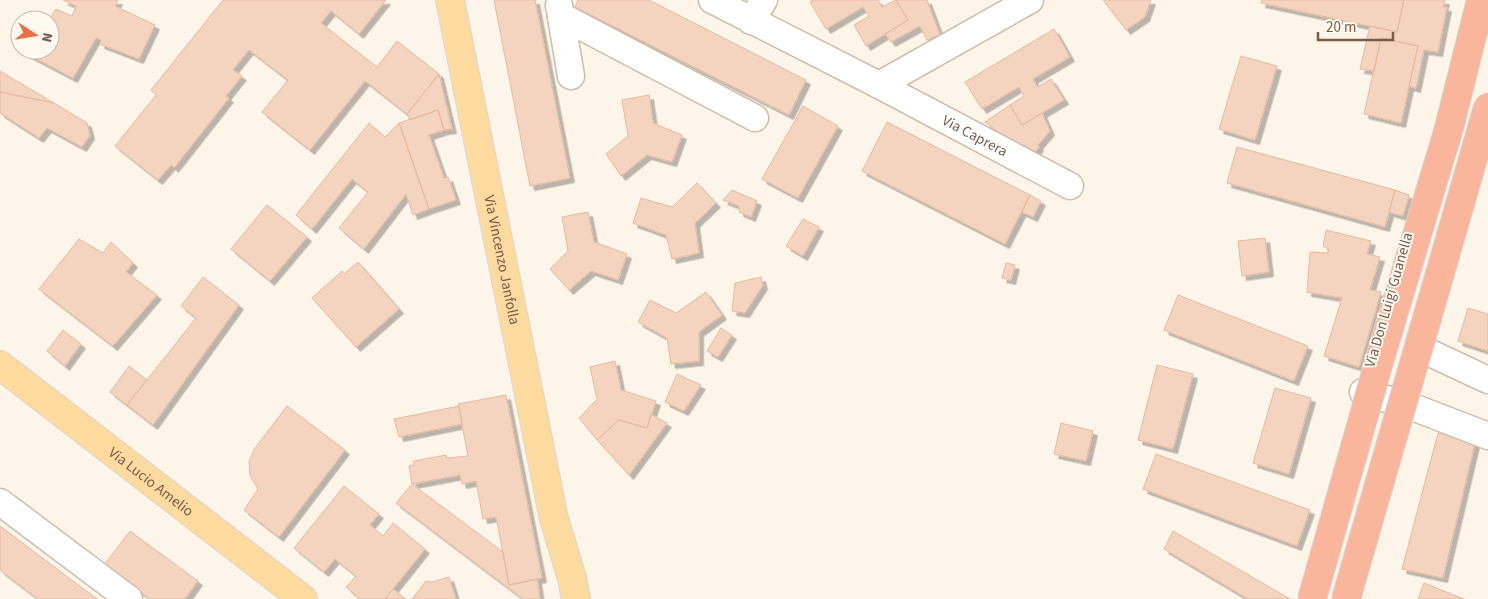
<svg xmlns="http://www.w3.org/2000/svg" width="1488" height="599" font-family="'Source Sans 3',sans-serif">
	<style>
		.building { fill: #f4d4be; stroke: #e7ba9e; filter: url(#shadow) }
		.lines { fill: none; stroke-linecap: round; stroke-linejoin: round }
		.minor-casing { stroke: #d0bdac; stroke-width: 29 }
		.major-casing { stroke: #dcd4d0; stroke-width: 30 }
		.minor { stroke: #fff; stroke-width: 26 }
		.major { stroke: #fddb9f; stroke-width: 28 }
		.highway-bridge-casing { stroke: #dcd4d0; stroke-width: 30; stroke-linecap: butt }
		.highway-bridge { stroke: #f9b69d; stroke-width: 28 }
		.labels { text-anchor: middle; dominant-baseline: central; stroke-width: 4; stroke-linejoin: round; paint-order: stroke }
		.street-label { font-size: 15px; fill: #795b4a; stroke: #fff9ef }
	</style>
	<defs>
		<filter id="shadow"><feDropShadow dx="4.5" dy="4.5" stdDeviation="0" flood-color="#0004"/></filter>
	</defs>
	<rect width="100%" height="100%" fill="#fdf5e8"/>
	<path class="building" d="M63,0H118L115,6L155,25L139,59L100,44L101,40L96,38L73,78L27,54L29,50H50L49,20L56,9L72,16L76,6Z
		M223,0H386L359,34L331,11L321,23L377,67L397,41L439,74L407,114L365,81L310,150L262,112L288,80L249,50L233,70L242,76L226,96L229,98L174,168L171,165L158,180L115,146L156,95L151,90Z
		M494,0H535L570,178L530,186Z
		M578,0H649L806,80L789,115L575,7Z
		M813,0H878L882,7L896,0L908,20L866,46L854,25L869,16L863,7L826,29L810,2Z
		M896,0H927L940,35L927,40L920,26L891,42L885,34L908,20Z
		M1103,0H1151L1145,17L1126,30Z
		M1262,0H1404L1397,32L1261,3Z
		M1404,0H1445L1443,7H1447L1438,52L1424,50L1416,88L1409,86L1418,46L1381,38L1374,71L1360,69L1370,26L1397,32Z
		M1054,29L1070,57L1033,79L1037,87L1051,79L1064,100L1022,125L1010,105L1024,96L1019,87L982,109L965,82Z
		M1381,38L1418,46L1401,123L1364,114Z
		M1241,56L1277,66L1255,140L1219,129Z
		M0,71L54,103L0,92Z
		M439,74L452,129L444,130L438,110L410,120L407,114Z
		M0,92L54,103L87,123L90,135L82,147L47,128L39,138L0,113Z
		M649,95L653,123L682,135L672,162L647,155L621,176L606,154L628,136L622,100Z
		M1010,105L1022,125L1042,113L1050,131L1038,145L1039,147L1031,157L985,122Z
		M803,106L838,126L798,198L762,179Z
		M438,110L444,130L429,135L444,178L448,177L456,200L429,209L399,123Z
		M887,122L1030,195L1005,244L862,171Z
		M369,123L385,137L399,123L429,209L413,215L406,194L364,249L339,228L368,192L352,179L312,229L296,215Z
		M1237,147L1395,190L1385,227L1227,183Z
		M697,183L716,203L695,223L699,253L672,259L666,235L633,223L641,198L672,207Z
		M732,190L757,201L751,217L739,212V206L723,200Z
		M1395,190L1409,195L1403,216L1389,212Z
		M1030,195L1041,201L1033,217L1022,212Z
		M267,205L307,237L270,281L231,249Z
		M588,212L594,242L627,254L618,280L591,271L569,290L550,269L568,251L562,217Z
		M803,219L819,227L803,256L786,246Z
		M1326,230L1371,241L1367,254L1380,257L1370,290L1381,292L1359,367L1324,356L1342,298L1307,292L1310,252L1328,253L1329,249L1323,246Z
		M1265,238L1269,272L1242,276L1238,241Z
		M79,239L103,253L111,242L133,263L126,272L157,295L113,346L39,289Z
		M358,262L399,309L356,347L312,298L342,271L344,274Z
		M1006,263L1015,265L1011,280L1002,278Z
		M203,277L239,305L153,425L127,405L196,318L181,306Z
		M761,277L763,285L745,313L732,311L735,283Z
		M706,292L722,315L699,332V361L671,364L667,338L638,322L650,300L676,313Z
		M1178,295L1308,346L1294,381L1164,330Z
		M1468,308L1488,314V351L1458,341Z
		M721,328L732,335L718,357L707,351Z
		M63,330L81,344L65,366L47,351Z
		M615,361L621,390L656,401L647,428L619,420L597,440L579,418L597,399L590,367Z
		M1157,365L1193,374L1173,449L1138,440Z
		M129,366L147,380L127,405L110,392Z
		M677,374L701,385L684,411L665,402Z
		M1275,388L1311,398L1289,474L1253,463Z
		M506,395L542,578L509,585L496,517L483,519L476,481L462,484L460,475L412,484L409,466L413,465L414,461L446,455L447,458L468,456L458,404Z
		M287,406L345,450L279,537L244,510L258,489L250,476L249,461L255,448Z
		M459,406L462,424L399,437L394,419Z
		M651,414L667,423L629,475L597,440L619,420L647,428Z
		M1061,423L1093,431L1086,461L1054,454Z
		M1438,433L1475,443L1443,578L1402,569Z
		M1156,454L1310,510L1297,546L1143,489Z
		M412,484L503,552L509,585L537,579L540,599H523L396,503Z
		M344,486L379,514L370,525L383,536L393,523L425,549L385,599H360L346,587L356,576L335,559L324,572L294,548Z
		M0,526L97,599H38L0,570Z
		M130,531L198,581L185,599H150L104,565Z
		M1173,531L1290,599H1248L1164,549Z
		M449,577L456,599H412L426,581L432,582Z
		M1424,583L1464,599H1418Z
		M393,589L406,599H385Z"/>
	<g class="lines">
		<g class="minor-casing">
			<g id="minor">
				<path id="s1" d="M712,0L879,85L1070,186"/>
				<path d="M559,5L571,76"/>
				<path d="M561,16L755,118"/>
				<path d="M751,21L764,0"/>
				<path d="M879,85L1030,0"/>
				<path d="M1426,351L1488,380"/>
				<path d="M1363,392L1410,406L1488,436"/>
				<path d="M0,502L129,599"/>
			</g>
		</g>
		<g class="major-casing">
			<g id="major">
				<path id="s2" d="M450,0L554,519L572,578L576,599"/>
				<path id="s3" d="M0,365L303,599"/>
			</g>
		</g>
		<use href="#minor" class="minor"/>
		<use href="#major" class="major"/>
		<g class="highway-bridge-casing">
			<path id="highway-bridge" d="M1312,599L1379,362L1449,128L1481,0
				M1346,599L1488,107"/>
		</g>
		<use href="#highway-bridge" class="highway-bridge"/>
	</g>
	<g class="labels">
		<g class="street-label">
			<text stroke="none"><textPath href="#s1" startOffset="296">Via Caprera</textPath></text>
			<text stroke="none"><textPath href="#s2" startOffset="265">Via Vincenzo Janfolla</textPath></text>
			<text transform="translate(1389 300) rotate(-74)">Via Don Luigi Guanella</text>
			<text stroke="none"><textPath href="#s3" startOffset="191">Via Lucio Amelio</textPath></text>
		</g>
	</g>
	<g transform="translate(35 35) rotate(102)"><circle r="24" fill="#fff9ef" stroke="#c9baad"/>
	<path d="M0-4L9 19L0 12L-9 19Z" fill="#ea6f4a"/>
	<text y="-8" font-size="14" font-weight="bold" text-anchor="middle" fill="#795b4a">N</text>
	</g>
	<path d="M1318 32v8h75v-8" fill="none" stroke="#795b4a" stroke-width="2.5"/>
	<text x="1326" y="32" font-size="15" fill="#795b4a" stroke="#fff9ef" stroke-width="4" paint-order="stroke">20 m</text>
</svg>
